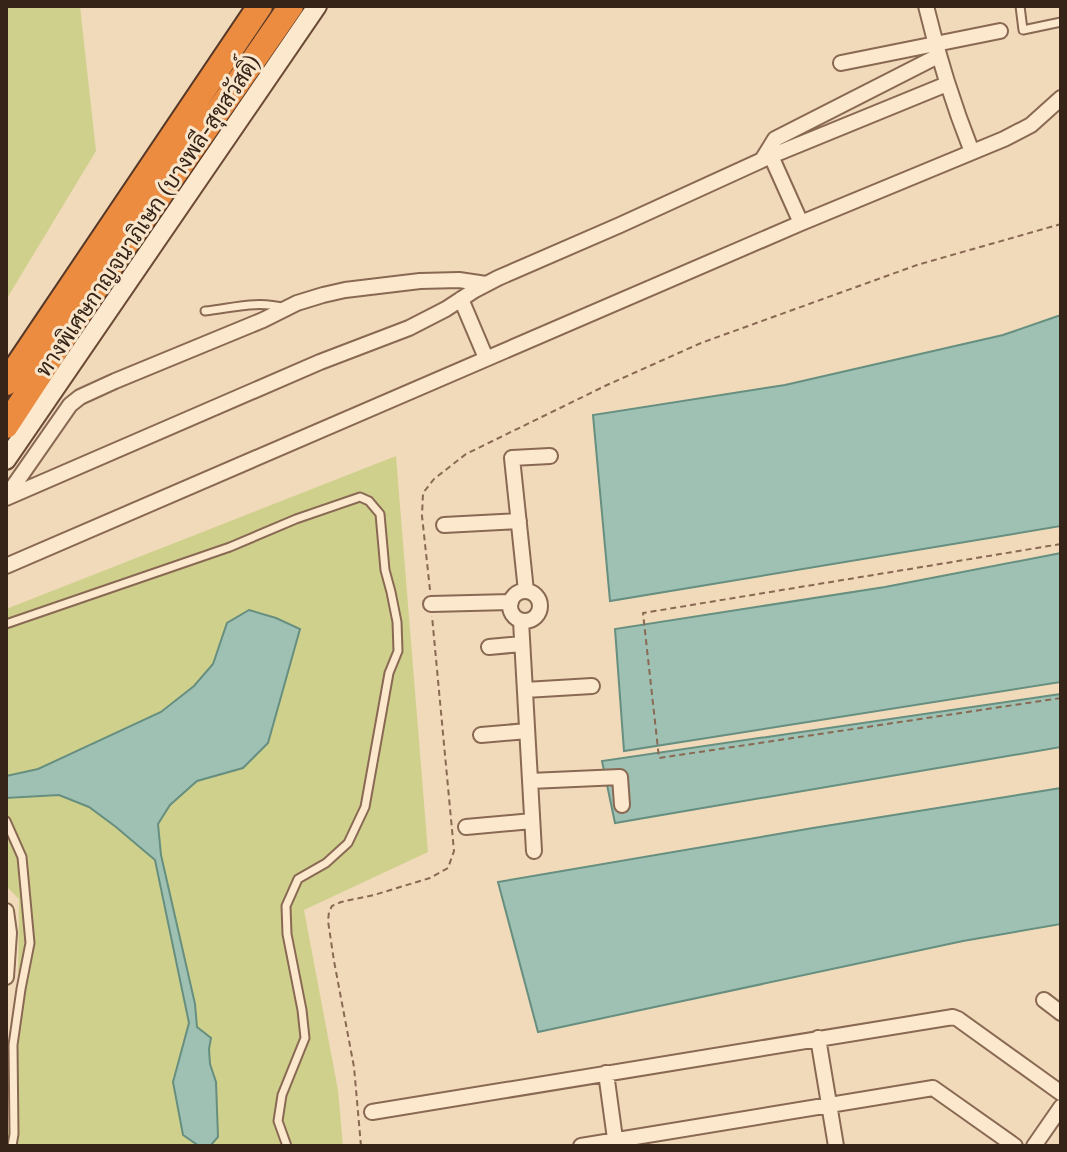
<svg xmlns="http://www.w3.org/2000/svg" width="1067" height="1152" font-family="'Libre Baskerville',Sarabun,serif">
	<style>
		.green { fill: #d0d08d }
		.water { fill: #9fc1b3; stroke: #668f80; stroke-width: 2 }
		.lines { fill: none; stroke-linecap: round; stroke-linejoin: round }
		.lane-casing { stroke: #896953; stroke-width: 11 }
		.street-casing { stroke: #896953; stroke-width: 18 }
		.secondary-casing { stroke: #6b4a36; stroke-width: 22 }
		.highway-casing { stroke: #563828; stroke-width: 28 }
		.path { stroke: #896953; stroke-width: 2; stroke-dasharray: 6 4; stroke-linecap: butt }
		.lane { stroke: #fce8cd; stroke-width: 7 }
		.street { stroke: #fce8cd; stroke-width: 14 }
		.secondary { stroke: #fce8cd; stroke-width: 18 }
		.highway { stroke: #eb8c40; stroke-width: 24 }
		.labels { text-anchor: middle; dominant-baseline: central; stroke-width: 6; stroke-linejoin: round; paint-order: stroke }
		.street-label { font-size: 22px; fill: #372419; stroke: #f8e5ca }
	</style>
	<rect width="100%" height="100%" fill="#f1daba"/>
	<path class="green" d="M6,6H80L96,151L6,300Z
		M396,456L428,852L304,910L338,1090L343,1146H6L17,1060L19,899L6,886V609Z"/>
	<path class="water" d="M1061,315V526L610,601L593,415L785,385L1003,335Z
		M1061,553V682L624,751L615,629L885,587Z
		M249,610L276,618L300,629L268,743L243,768L197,781L170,805L158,824L161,855L195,1004L197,1027L211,1038L209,1049L210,1064L216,1082L218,1137L211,1145L199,1146L183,1135L173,1082L189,1023L155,860L116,827L89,807L59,795L6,798V776L38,769L161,712L194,686L213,664L227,623Z
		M1061,694V747L615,823L602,761Z
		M1061,788V924L963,941L538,1032L498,882L813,828Z"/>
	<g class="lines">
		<g class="lane-casing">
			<path id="lane" d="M1020,6L1023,30L1061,22
				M205,311C233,308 257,300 285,308
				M6,624L230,547L296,519L360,497L369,501L380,514L385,570L391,592L397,622L398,651L389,673L365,807L348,843L326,863L298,879L286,906L287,934L302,1010L305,1038L282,1095L278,1121L287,1146
				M6,821L22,857L30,943L21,989L13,1045L14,1134L12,1146"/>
		</g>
		<g class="street-casing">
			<path id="street" d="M926,6C938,56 953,104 972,152
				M841,63L1000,31
				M771,156L801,223
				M762,160L775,139L938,56
				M461,299L486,358
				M6,497L70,405L80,397L115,381L263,320L297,303L323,295L345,290L420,281L459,280L486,284
				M6,498L320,362L409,328L446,309L475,290L498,278L620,225L771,156L947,84
				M444,525L519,521
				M6,566L801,223L1004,139L1031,125L1061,98
				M526,591L512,458L550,456
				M510 606a15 15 0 1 1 30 0a15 15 0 1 1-30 0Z
				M431,604L511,602
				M521,621L534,851
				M489,647L522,644
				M525,690L592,686
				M481,735L527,731
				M530,781L620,777L622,805
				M466,827L532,821
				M6,911L9,933L6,977
				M1044,1000L1061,1013
				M818,1038L836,1146
				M606,1073L616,1146
				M372,1112L953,1017L958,1019L1061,1093
				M581,1146L933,1088L1015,1146
				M1034,1146L1061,1107"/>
		</g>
		<g class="secondary-casing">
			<path id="secondary" d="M6,460L317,6"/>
		</g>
		<g class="highway-casing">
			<path id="highway" d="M6,383L260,6
				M6,426L104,276L291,6"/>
		</g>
		<path class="path" d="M1061,544L643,613L659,758L1061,698
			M430,590L422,516L423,493L434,479L466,454L607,385L701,343L917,265L1061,224
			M361,1146L354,1067L334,961L328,921L329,912L332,906L341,902L374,895L430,878L448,868L454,851L432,616"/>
		<use href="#lane" class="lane"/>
		<use href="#street" class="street"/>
		<use href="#secondary" class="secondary"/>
		<use href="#highway" class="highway"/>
	</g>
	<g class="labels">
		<g class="street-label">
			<text transform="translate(148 216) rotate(-56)">ทางพิเศษกาญจนาภิเษก (บางพลี-สุขสวัสดิ์)</text>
		</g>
	</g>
	<rect width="1067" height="1152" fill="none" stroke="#372419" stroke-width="16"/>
</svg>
